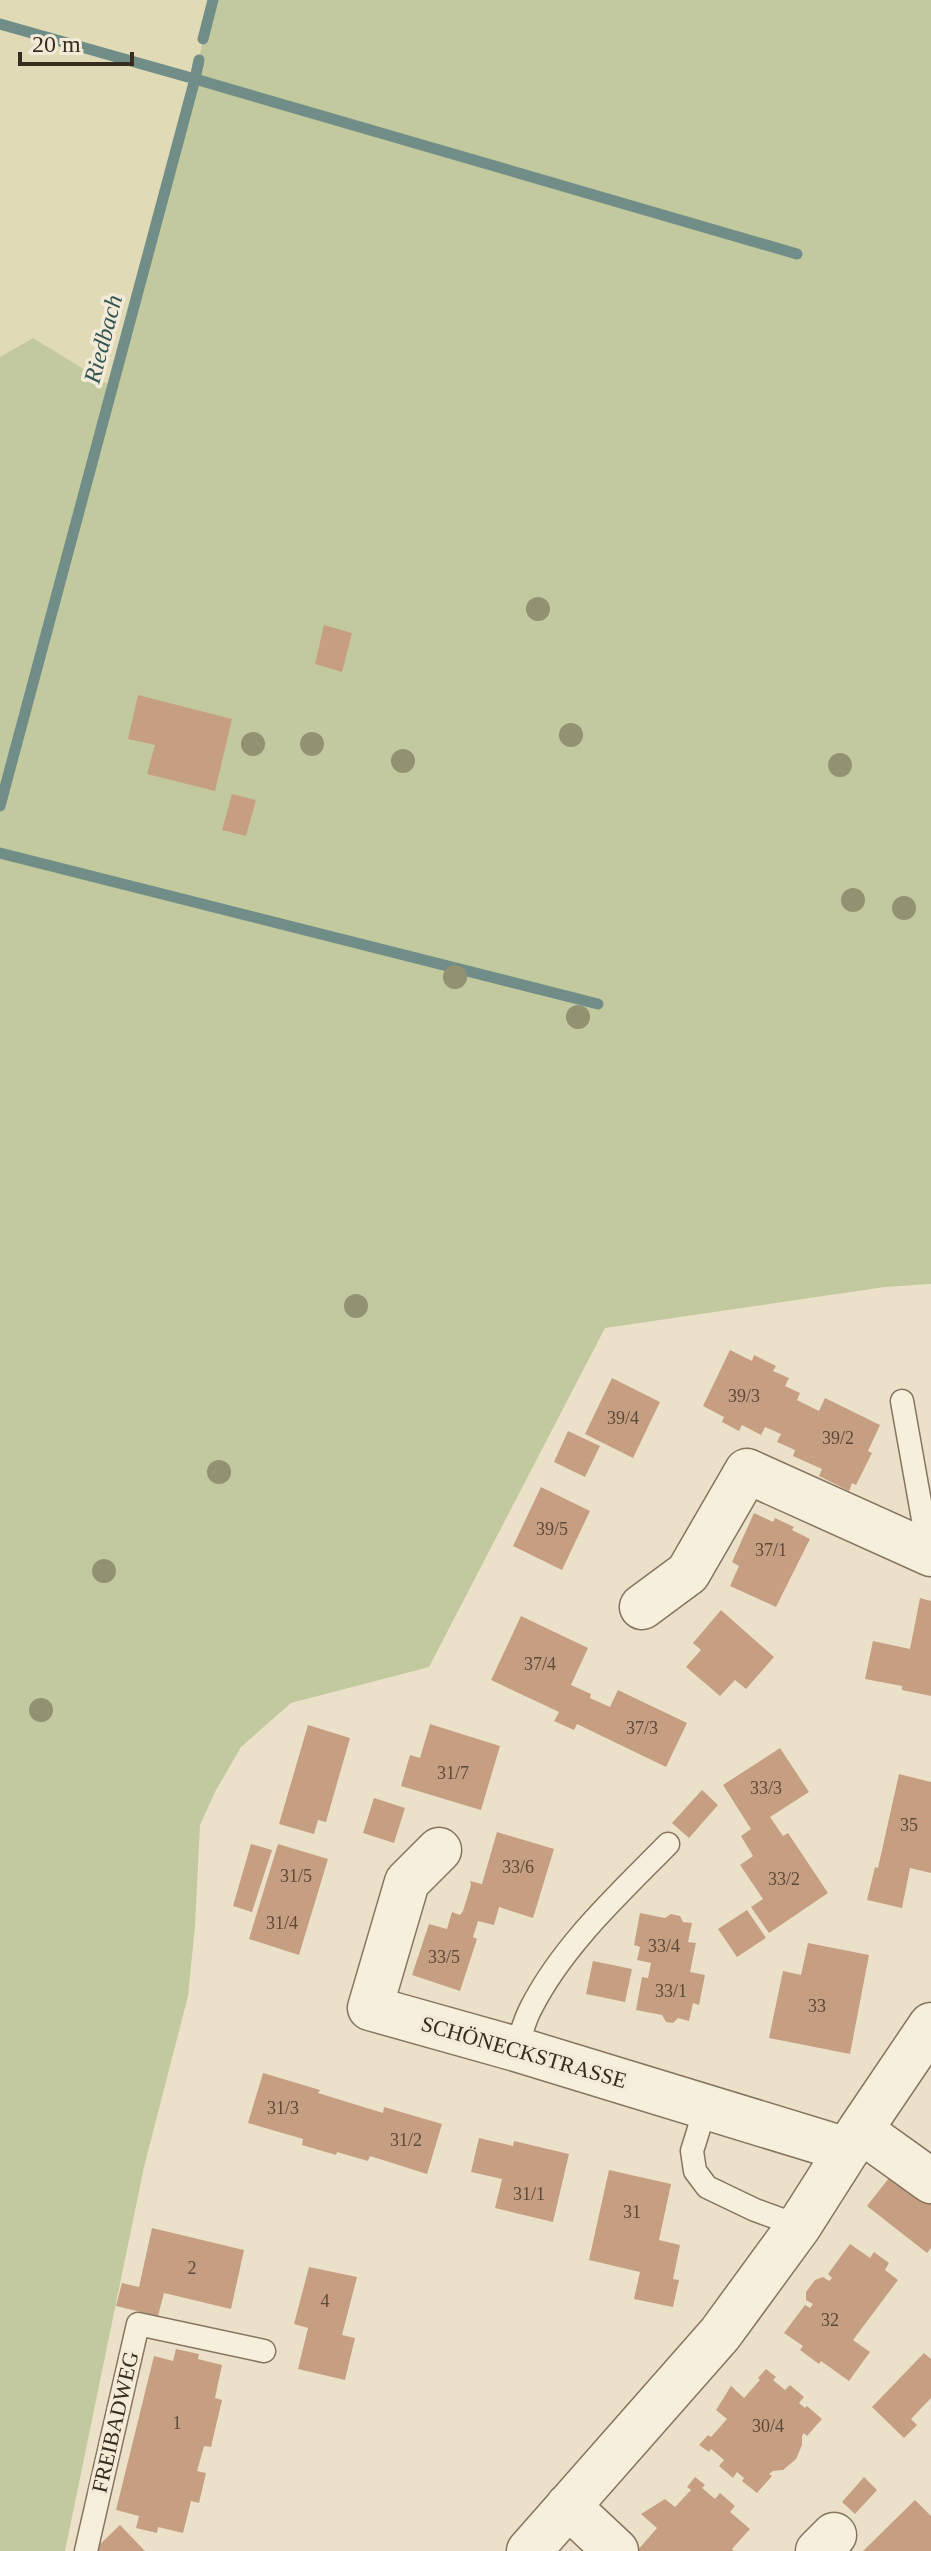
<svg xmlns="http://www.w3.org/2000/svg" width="931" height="2551" font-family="Georgia,serif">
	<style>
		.farmland { fill: #e0dab7 }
		.green { fill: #c3c99e }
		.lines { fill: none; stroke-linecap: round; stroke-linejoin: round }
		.stream { stroke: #708e87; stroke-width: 11 }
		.building { fill: #c69f82 }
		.service-casing { stroke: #86745f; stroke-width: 25 }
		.minor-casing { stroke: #86745f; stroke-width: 47 }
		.service { stroke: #f6efdc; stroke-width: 22 }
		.minor { stroke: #f6efdc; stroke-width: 44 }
		.tree { fill: #919272 }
		.labels { text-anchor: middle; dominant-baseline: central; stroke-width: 7; stroke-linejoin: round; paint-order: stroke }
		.number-label { font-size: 18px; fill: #5c4939 }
		.street-label { font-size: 22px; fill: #382c21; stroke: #f3ebd8 }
		.water-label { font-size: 24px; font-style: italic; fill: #325654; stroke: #f3ebd8 }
	</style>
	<rect width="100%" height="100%" fill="#ebe1c9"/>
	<path class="farmland" d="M0,0H212L192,90L113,388L33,338L0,357Z"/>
	<path class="green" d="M212,0H931V1284L885,1287L605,1328L429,1667L291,1703L241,1747L215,1792L200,1825L195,1926L188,1996L144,2167L65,2551H0V357L33,338L113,387L192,90Z"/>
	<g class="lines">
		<path class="stream" d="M0,24L195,79L0,806
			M203,39L213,0
			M199,60L195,79L797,254
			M0,853L598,1004"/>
	</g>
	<path class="building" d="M324,625L352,633L342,672L315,664Z
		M138,695L232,719L215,791L147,774L155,745L128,739Z
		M232,794L256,800L246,836L222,830Z
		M730,1350L752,1361L754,1355L776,1366L773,1371L789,1378L785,1386L800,1393L797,1400L819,1411L825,1398L880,1425L868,1451L872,1453L856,1485L852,1483L849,1491L819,1476L822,1469L793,1456L795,1450L777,1442L781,1434L765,1427L761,1435L742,1425L739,1431L722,1422L724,1417L703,1406Z
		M612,1378L660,1402L633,1458L585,1434Z
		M568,1431L600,1446L585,1477L554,1462Z
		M541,1487L590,1511L562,1570L513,1546Z
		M754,1513L773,1522L775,1518L794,1527L792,1530L810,1539L776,1607L730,1586L739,1566L732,1562Z
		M920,1598L931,1601V1696L902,1690V1686L865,1679L873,1641L910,1649Z
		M721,1610L774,1657L746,1689L735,1680L720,1696L686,1667L701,1650L693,1643Z
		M521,1616L588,1648L571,1685L591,1694L590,1698L610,1707L618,1690L687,1723L666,1767L577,1724L574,1730L554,1721L559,1712L491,1680Z
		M430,1724L500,1746L481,1810L401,1786L410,1755L420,1758Z
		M308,1725L350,1738L326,1822L318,1820L314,1834L279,1824Z
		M780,1748L809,1792L770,1817L783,1836L788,1833L828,1893L769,1933L751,1907L763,1899L740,1865L753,1856L741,1836L751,1829L723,1785Z
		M899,1774L931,1782V1873L910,1868L902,1908L867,1900L875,1867L878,1868Z
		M702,1790L718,1805L689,1838L672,1823Z
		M374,1798L405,1808L394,1843L363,1833Z
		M497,1832L554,1849L533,1918L499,1907L494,1925L478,1921L473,1937L477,1939L460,1991L412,1975L429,1924L447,1929L452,1912L460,1915L463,1911L471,1885L470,1881L482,1884Z
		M251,1844L272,1850L252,1912L233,1906Z
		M278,1844L328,1859L299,1955L249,1939Z
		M747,1910L766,1938L737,1957L718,1929Z
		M640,1913L665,1918L671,1914L680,1916L683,1922L692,1923L688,1942L696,1943L690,1972L705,1975L699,2005L693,2003L689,2021L678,2018L673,2023L666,2022L662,2015L636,2010L642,1977L648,1978L651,1963L637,1960L640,1947L634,1945Z
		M808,1943L869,1955L850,2054L769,2038L783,1971L801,1975Z
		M593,1961L632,1969L625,2002L586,1994Z
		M263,2073L320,2090L318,2093L383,2113L384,2107L442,2124L427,2174L370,2156L368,2161L337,2152L336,2155L302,2145L303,2139L248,2123Z
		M479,2138L513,2146L514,2141L569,2154L553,2222L495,2208L502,2179L471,2172Z
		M896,2169L931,2196V2248L927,2253L867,2206Z
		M609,2170L671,2184L659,2240L680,2245L673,2279L679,2280L673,2307L634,2299L640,2272L589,2260Z
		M152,2228L244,2250L231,2309L164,2293L158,2316L116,2306L122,2283L139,2287Z
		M850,2244L870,2258L874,2252L889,2263L885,2270L898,2280L853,2340L870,2352L849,2381L821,2361L819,2364L800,2350L803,2346L784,2333L805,2305L810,2308L813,2304L806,2300V2292L815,2280L823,2277L829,2281L832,2278L828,2274Z
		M309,2267L357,2277L342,2335L355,2338L345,2380L298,2369L308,2328L294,2324Z
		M176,2349L199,2354L198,2359L222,2365L215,2398L222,2400L211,2447L204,2446L197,2471L206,2473L199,2503L191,2501L183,2533L158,2527L157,2533L136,2528L139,2516L116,2510L154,2356L173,2361Z
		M924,2353L931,2359V2398L911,2419L917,2425L904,2438L872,2407Z
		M766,2369L776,2377L773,2380L785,2390L790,2385L804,2397L799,2403L805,2408L807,2406L822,2419L807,2436L804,2433L802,2436V2445L796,2459L783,2470L773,2471L769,2474L772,2476L757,2493L742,2481L744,2478L737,2472L733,2478L719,2466L724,2460L711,2449L709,2452L699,2445L708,2435L711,2437L727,2419L716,2410L731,2386L744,2398L760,2380L758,2378Z
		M695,2477L705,2485L702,2488L715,2499L720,2493L735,2506L730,2512L750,2529L732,2549L734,2551H637L657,2528L641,2514L665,2499L675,2507L691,2490L687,2487Z
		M864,2477L877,2490L855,2514L842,2502Z
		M915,2500L931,2516V2551H863Z
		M120,2525L145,2551H98L96,2548Z"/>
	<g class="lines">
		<g class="service-casing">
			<path id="service" d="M902,1401L929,1553
				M516,2049C521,2035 524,2021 531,2008C563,1945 619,1894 668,1844
				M706,2106L692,2151L695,2171L707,2187L755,2210L799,2226
				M86,2551L138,2324L264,2351"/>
		</g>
		<g class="minor-casing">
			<path id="minor" d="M642,1607L688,1573L747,1471L931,1554
				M439,1850L407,1882L370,2008L516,2049L847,2150
				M860,2130L931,2181
				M568,2506L616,2551
				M529,2551L720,2334L799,2226L860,2130L931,2025
				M818,2551L834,2535"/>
		</g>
		<use href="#service" class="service"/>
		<use href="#minor" class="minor"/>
	</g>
	<g class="tree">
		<circle cx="538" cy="609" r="12"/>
		<circle cx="571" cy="735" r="12"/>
		<circle cx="253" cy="744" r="12"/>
		<circle cx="312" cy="744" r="12"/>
		<circle cx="403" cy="761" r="12"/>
		<circle cx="840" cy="765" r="12"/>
		<circle cx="853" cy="900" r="12"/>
		<circle cx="904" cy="908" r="12"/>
		<circle cx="455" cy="977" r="12"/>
		<circle cx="578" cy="1017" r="12"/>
		<circle cx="356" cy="1306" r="12"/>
		<circle cx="219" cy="1472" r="12"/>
		<circle cx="104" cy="1571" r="12"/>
		<circle cx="41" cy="1710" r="12"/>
	</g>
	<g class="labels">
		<g class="number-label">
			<text x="744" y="1396">39/3</text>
			<text x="623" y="1418">39/4</text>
			<text x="838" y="1438">39/2</text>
			<text x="552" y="1529">39/5</text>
			<text x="771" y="1550">37/1</text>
			<text x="540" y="1664">37/4</text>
			<text x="642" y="1728">37/3</text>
			<text x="453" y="1773">31/7</text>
			<text x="766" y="1788">33/3</text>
			<text x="909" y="1825">35</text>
			<text x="518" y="1867">33/6</text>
			<text x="296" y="1876">31/5</text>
			<text x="784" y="1879">33/2</text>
			<text x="282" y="1923">31/4</text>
			<text x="664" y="1946">33/4</text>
			<text x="444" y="1957">33/5</text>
			<text x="671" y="1991">33/1</text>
			<text x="817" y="2006">33</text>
			<text x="283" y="2108">31/3</text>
			<text x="406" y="2140">31/2</text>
			<text x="529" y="2194">31/1</text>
			<text x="632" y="2212">31</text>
			<text x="192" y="2268">2</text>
			<text x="325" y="2301">4</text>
			<text x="830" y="2320">32</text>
			<text x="177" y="2423">1</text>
			<text x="768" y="2426">30/4</text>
		</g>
		<g class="street-label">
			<text transform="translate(524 2052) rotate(16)">SCHÖNECKSTRASSE</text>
			<text transform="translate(115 2422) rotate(-77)">FREIBADWEG</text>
		</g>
		<g class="water-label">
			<text transform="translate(103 339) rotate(-75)">Riedbach</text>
		</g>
	</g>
	<path d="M20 52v12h112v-12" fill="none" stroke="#382c21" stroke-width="4"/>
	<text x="32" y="52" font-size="24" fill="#382c21" stroke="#f3ebd8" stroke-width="6" paint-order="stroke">20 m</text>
</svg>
